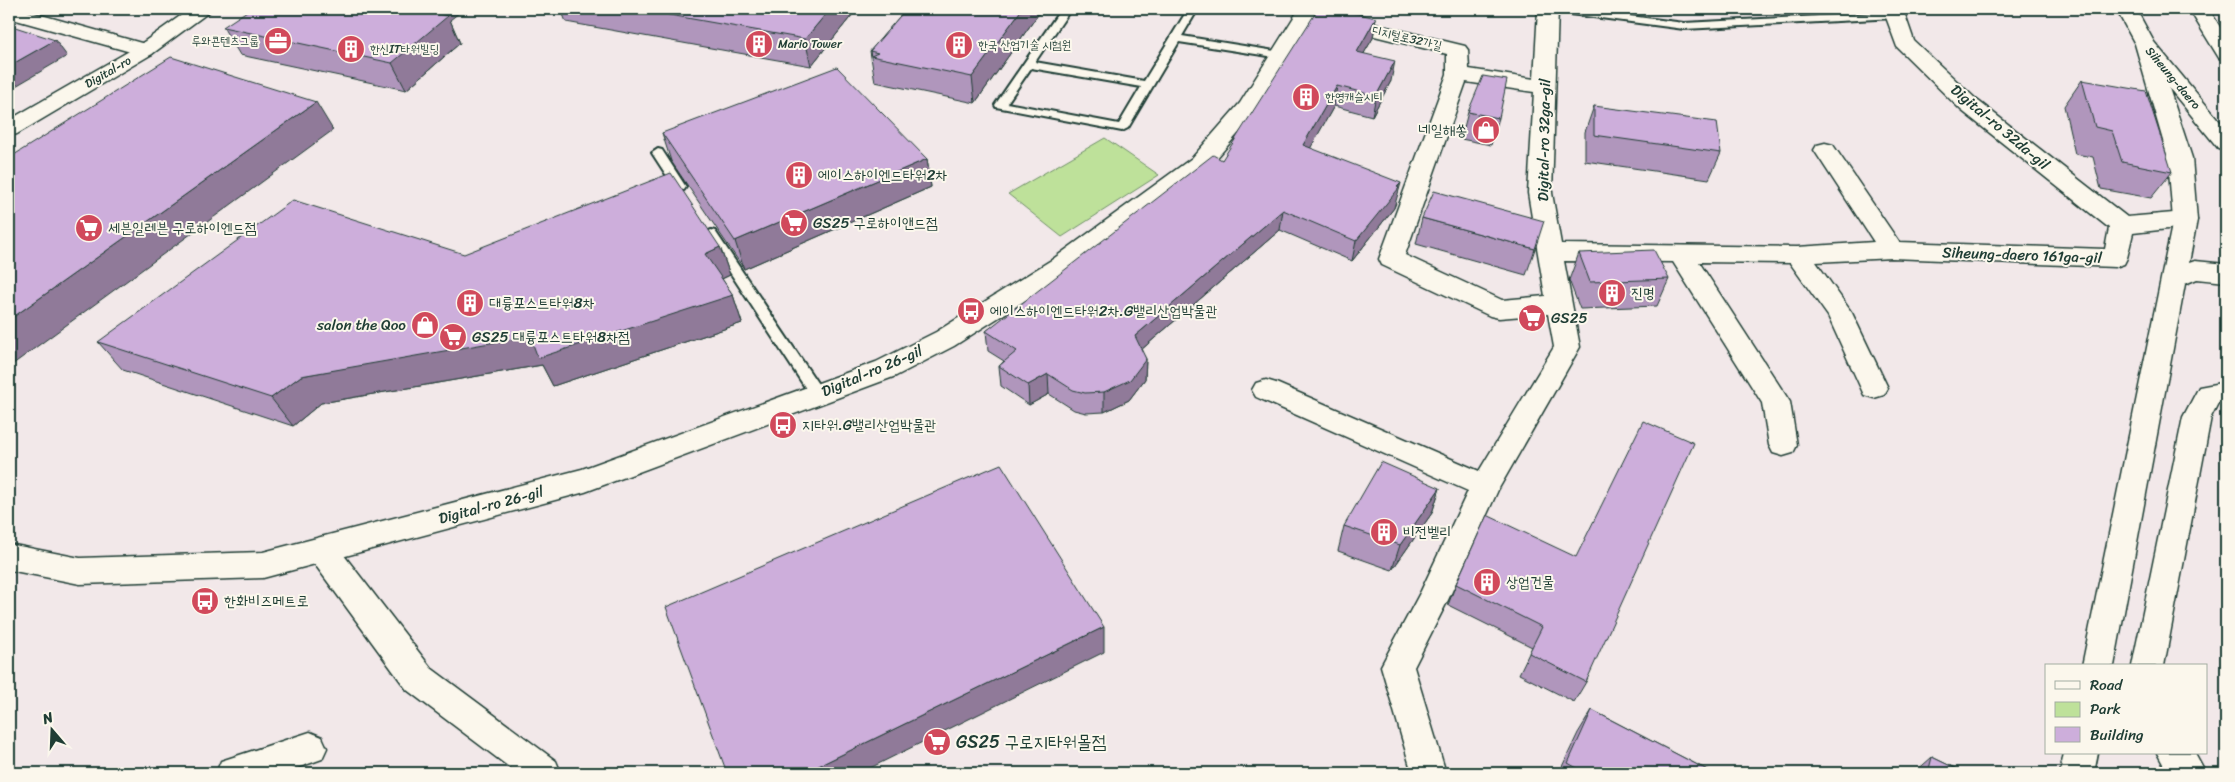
<svg xmlns="http://www.w3.org/2000/svg" width="2235" height="782" font-family="Sriracha,'Poor Story',sans-serif">
	<style>
		.green { fill: #bee19a; stroke: #6e8f67 }
		.lines { fill: none; stroke-linecap: round; stroke-linejoin: round }
		.service-casing { stroke: #1f3d34; stroke-width: 4 }
		.minor-casing { stroke: #1f3d34; stroke-width: 3 }
		.tertiary-casing { stroke: #1f3d34; stroke-width: 3 }
		.secondary-casing { stroke: #1f3d34; stroke-width: 3 }
		.primary-casing { stroke: #1f3d34; stroke-width: 3 }
		.service { fill: #fbf7ec; fill-rule: evenodd }
		.minor { fill: #fbf7ec; fill-rule: evenodd }
		.tertiary { fill: #fbf7ec; fill-rule: evenodd }
		.secondary { fill: #fbf7ec; fill-rule: evenodd }
		.primary { fill: #fbf7ec; fill-rule: evenodd }
		.wall { fill: #b096bc; stroke: #1f3d34 }
		.shaded-wall { fill: #907a99; stroke: #1f3d34 }
		.building { fill: #cdaedb; stroke: #1f3d34 }
		.labels { text-anchor: middle; dominant-baseline: central; stroke-width: 4; stroke-linejoin: round; paint-order: stroke }
		.far-street-label { font-size: 12px; fill: #1f3d34; stroke: #fbf7ec }
		.far-poi-label { font-size: 12px; fill: #1f3d34; stroke: #fbf7ec; text-anchor: start }
		.street-label { font-size: 15px; fill: #1f3d34; stroke: #fbf7ec }
		.poi-label { font-size: 15px; fill: #1f3d34; stroke: #fbf7ec; text-anchor: start }
		.near-poi-label { font-size: 18px; fill: #1f3d34; stroke: #fbf7ec; text-anchor: start }
	</style>
	<rect width="100%" height="100%" fill="#f2e8e9"/>
	<filter id="ink" filterUnits="userSpaceOnUse"><feTurbulence type="fractalNoise" baseFrequency=".02" numOctaves="2"/><feDisplacementMap in="SourceGraphic" scale="10" xChannelSelector="R" yChannelSelector="G"/><feConvolveMatrix kernelMatrix="1 2 1 2 8 2 1 2 1" color-interpolation-filters="sRGB"/></filter>
	<g filter="url(#ink)">
		<path class="green" d="M1105,138L1159,175L1062,237L1008,194Z"/>
		<g class="lines">
			<g class="service-casing">
				<path id="service" d="M1061,9H1071L1035,62L1144,81L1188,9H1198L1182,36L1281,52L1286,55L1281,58L1179,42L1128,128L1122,131L996,107L995,105ZM1031,68L1141,87L1119,124L1007,103Z
					M1550,9H1576L1684,23L1895,12L1900,15L1895,18L1684,29L1555,12Z
					M658,149L662,150L684,184L686,187L684,190H676L652,153Z
					M711,230L715,231L822,390L824,394L822,398H812L705,234Z"/>
			</g>
			<g class="minor-casing">
				<path id="minor" d="M9,9H20L152,46L155,50L152,54L145,56L9,18Z
					M1538,9H1558L1552,193L1561,244L1797,247L1874,242L1814,150L1817,145L1825,143L1833,145L1899,242L2105,249L2109,228L1961,110L1897,47L1883,9H1903L1914,41L1977,100L2127,217L2185,212L2194,214L2197,220L2194,226L2133,233L2127,258L2124,264L2115,267L1892,258L1816,262L1852,313L1888,388L1884,395L1874,398L1864,395L1828,316L1790,263L1699,262L1790,402L1797,445L1793,453L1783,456L1773,453L1769,445L1762,403L1673,262L1564,261L1580,347L1498,490L1448,600L1414,667L1446,773H1412L1381,666L1421,591L1468,491L1256,397L1252,390L1256,383L1266,380L1276,383L1479,471L1554,347L1548,314L1499,318L1490,316L1382,265L1379,259L1447,74V54L1330,25L1327,21L1330,17L1337,15L1465,46L1468,50L1469,69L1534,79ZM1466,82L1534,92L1528,193L1545,296L1502,300L1405,255Z
					M322,537L333,541L431,668L556,761L561,773H517L407,690L311,559L307,550L311,541Z
					M310,732L322,737L327,748L322,759L283,773H216L221,761Z"/>
			</g>
			<g class="tertiary-casing">
				<path id="tertiary" d="M1299,9H1319L1257,112L1208,168L1071,271L954,346L896,376L585,492L263,578L80,584L9,570V544L80,558L263,552L582,469L876,362L936,332L1053,259L1192,158L1240,103Z"/>
			</g>
			<g class="secondary-casing">
				<path id="secondary" d="M190,9H213L152,54L17,134L9,136V120L138,46Z"/>
			</g>
			<g class="primary-casing">
				<path id="primary" d="M2116,9H2136L2154,42L2226,129V150L2218,148L2169,88L2192,158L2197,220L2189,263L2195,261L2226,264V282L2197,279L2185,284L2114,666H2082L2173,220L2168,158L2135,44Z
					M2189,9H2209L2226,37V60L2219,58Z
					M2226,382V402L2218,403L2211,417L2164,666H2132L2183,417L2199,387Z
					M2064,753H2098L2094,773H2060Z
					M2157,753H2195L2206,773H2168Z"/>
			</g>
			<use href="#service" class="service"/>
			<use href="#minor" class="minor"/>
			<use href="#tertiary" class="tertiary"/>
			<use href="#secondary" class="secondary"/>
			<use href="#primary" class="primary"/>
		</g>
		<path class="wall" d="M561,9H857L811,66L566,22Z
			M906,9H1042L975,103L875,82L870,51Z
			M1376,18L1373,38L1364,53L1391,81L1372,116L1334,106L1310,148L1396,203L1394,208L1352,261L1280,230L1141,350L1146,359L1145,379L1129,400L1104,412L1086,413L1074,410L1049,394L1029,405L1001,386L999,366L1004,361L988,351L986,331L1222,160Z
			M450,20L460,43L406,90L240,55L223,27Z
			M2082,80L2172,172L2151,198L2101,189L2093,157L2075,154L2064,106Z
			M1594,106L1721,153L1709,179L1585,161V132Z
			M1468,112L1499,118L1491,145L1461,139Z
			M662,133L927,159L931,187L744,269L671,161Z
			M1422,218L1535,249L1526,275L1416,244Z
			M720,247L730,275L722,279L733,295L742,323L553,386L542,365L321,403L293,426L123,370L98,342Z
			M1579,253L1669,279L1657,306L1580,309L1569,280Z
			M1440,488L1432,513L1392,570L1338,551L1344,526Z
			M1487,515L1586,682L1574,702L1519,674L1532,647L1448,605L1456,584Z
			M1592,710L1713,773H1559L1578,733Z
			M1932,757L1965,773H1914Z"/>
		<path class="shaded-wall" d="M418,9H464L450,20L460,43L406,90L392,63L417,10Z
			M830,9H857L811,66L805,39Z
			M1022,9H1042L975,103L972,77Z
			M1376,18L1373,38L1353,72L1357,52Z
			M55,40L67,56L9,90V66Z
			M1395,61L1391,81L1372,116L1376,96Z
			M1337,86L1334,106L1301,165L1303,145Z
			M316,102L333,130L9,367V320Z
			M927,159L931,187L744,269L735,241Z
			M1401,183L1394,208L1352,261L1356,241Z
			M1283,210L1280,230L1134,356L1135,336Z
			M720,247L730,275L715,282L705,254Z
			M733,295L742,323L553,386L542,365L321,403L293,426L271,398L301,376Z
			M1146,359L1145,379L1129,400L1104,412V392Z
			M1048,374L1049,394L1029,405L1028,385Z
			M1440,488L1432,513L1392,570L1400,545Z
			M1104,627V652L860,773H804Z"/>
		<path class="building" d="M250,9H418L417,10L448,16L392,63L223,27Z
			M636,9H830L805,39Z
			M906,9H1022L972,77L871,56L878,53L870,51Z
			M1318,9H1338L1376,18L1357,52L1395,61L1376,96L1337,86L1303,145L1401,183L1397,187L1399,188L1356,241L1283,210L1135,336L1146,359L1130,380L1104,392L1085,393L1073,390L1048,374L1028,385L999,366L1017,351L986,331L1213,155L1222,160Z
			M9,25L55,40L9,66Z
			M171,57L316,102L9,320V158Z
			M837,67L927,159L735,241L662,133Z
			M1483,76L1507,80L1499,118L1468,112Z
			M2082,80L2146,91L2172,172L2122,162L2112,131L2095,127Z
			M1594,106L1717,122L1721,153L1594,135Z
			M671,173L720,247L705,254L733,295L538,358L530,336L301,376L271,398L98,342L293,200L464,254Z
			M1434,191L1544,221L1535,249L1422,218Z
			M1654,250L1669,279L1590,282L1579,253Z
			M1643,421L1694,443L1586,682L1529,653L1542,627L1456,584L1487,515L1576,557Z
			M1381,462L1440,488L1400,545L1344,526Z
			M1001,464L1104,627L804,773H727L666,607Z
			M1592,710L1713,773H1586L1568,763Z
			M1932,757L1965,773H1928Z"/>
	</g>
	<defs>
		<g id="office-disc" transform="scale(1.4375)"><circle r="9.5" fill="#d1495b" stroke="#fbf7ec"/><path d="M-6-3h4V-5.5h4V-3h4V5H-6ZM-1-4.5V-3h2v-1.5ZM-6 0V1H6V0Z" fill="#fff"/></g>
		<g id="building-disc" transform="scale(1.4375)"><circle r="9.5" fill="#d1495b" stroke="#fbf7ec"/><path d="M-4-6H4V6H1V3H-1V6H-4ZM-2.5-4.3h1.7v1.8h-1.7ZM.8-4.3h1.7v1.8H.8ZM-2.5-1h1.7V.8h-1.7ZM.8-1h1.7V.8H.8Z" fill="#fff"/></g>
		<g id="shop-disc" transform="scale(1.4375)"><circle r="9.5" fill="#d1495b" stroke="#fbf7ec"/><path d="M-5-2.5h2.3a2.7 3.5 0 0 1 5.4 0H5L5.5 6h-11ZM-1.5-2.5h3a1.5 2.3 0 0 0-3 0Z" fill="#fff"/></g>
		<g id="supermarket-disc" transform="scale(1.4375)"><circle r="9.5" fill="#d1495b" stroke="#fbf7ec"/><path d="M-6-5.5h2.5l.6 2H6L4.5 2H-2.5L-4.4-4H-6ZM-1.5 3.2a1.3 1.3 0 1 0 .1 0ZM3 3.2a1.3 1.3 0 1 0 .1 0Z" fill="#fff"/></g>
		<g id="bus-disc" transform="scale(1.4375)"><circle r="9.5" fill="#d1495b" stroke="#fbf7ec"/><path d="M-5-6H5V4H4V6H2V4H-2V6H-4V4H-5ZM-3.5-4V0h7V-4ZM-3.5 1.2v1.5H-2V1.2ZM2 1.2v1.5H3.5V1.2Z" fill="#fff"/></g>
	</defs>
	<g fill-rule="evenodd">
		<use href="#office-disc" x="278" y="41"/>
		<use href="#building-disc" x="759" y="44"/>
		<use href="#building-disc" x="959" y="45"/>
		<use href="#building-disc" x="351" y="49"/>
		<use href="#building-disc" x="1306" y="97"/>
		<use href="#shop-disc" x="1486" y="130"/>
		<use href="#building-disc" x="799" y="175"/>
		<use href="#supermarket-disc" x="794" y="223"/>
		<use href="#supermarket-disc" x="89" y="228"/>
		<use href="#building-disc" x="1612" y="293"/>
		<use href="#building-disc" x="470" y="303"/>
		<use href="#bus-disc" x="971" y="311"/>
		<use href="#supermarket-disc" x="1532" y="318"/>
		<use href="#shop-disc" x="425" y="325"/>
		<use href="#supermarket-disc" x="453" y="337"/>
		<use href="#bus-disc" x="783" y="425"/>
		<use href="#building-disc" x="1384" y="532"/>
		<use href="#building-disc" x="1487" y="582"/>
		<use href="#bus-disc" x="205" y="601"/>
		<use href="#supermarket-disc" x="937" y="742"/>
	</g>
	<g class="labels">
		<g class="far-street-label">
			<text transform="translate(1407 38) rotate(13)">디지털로32가길</text>
			<text transform="translate(108 72) rotate(-30)">Digital-ro</text>
			<text transform="translate(2173 78) rotate(50)">Siheung-daero</text>
		</g>
		<g class="far-poi-label">
			<text x="259" y="41" text-anchor="end">루와콘텐츠그룹</text>
			<text x="778" y="44">Mario Tower</text>
			<text x="978" y="45">한국 산업기술 시험원</text>
			<text x="370" y="49">한신IT타워빌딩</text>
			<text x="1325" y="97">한영캐슬시티</text>
		</g>
		<g class="street-label">
			<text transform="translate(2000 127) rotate(40)">Digital-ro 32da-gil</text>
			<text transform="translate(1544 140) rotate(-89)">Digital-ro 32ga-gil</text>
			<text transform="translate(2022 255) rotate(2)">Siheung-daero 161ga-gil</text>
			<text transform="translate(872 371) rotate(-23)">Digital-ro 26-gil</text>
			<text transform="translate(491 505) rotate(-15)">Digital-ro 26-gil</text>
		</g>
		<g class="poi-label">
			<text x="1467" y="130" text-anchor="end">네일해쏭</text>
			<text x="818" y="175">에이스하이엔드타워2차</text>
			<text x="813" y="223">GS25 구로하이앤드점</text>
			<text x="108" y="228">세븐일레븐 구로하이엔드점</text>
			<text x="1631" y="293">진명</text>
			<text x="489" y="303">대륭포스트타워8차</text>
			<text x="990" y="311">에이스하이엔드타워2차.G밸리산업박물관</text>
			<text x="1551" y="318">GS25</text>
			<text x="406" y="325" text-anchor="end">salon the Qoo</text>
			<text x="472" y="337">GS25 대륭포스트타워8차점</text>
			<text x="802" y="425">지타워.G밸리산업박물관</text>
			<text x="1403" y="532">비전벨리</text>
			<text x="1506" y="582">상업건물</text>
			<text x="224" y="601">한화비즈메트로</text>
		</g>
		<g class="near-poi-label">
			<text x="956" y="742">GS25 구로지타워몰점</text>
		</g>
	</g>
	<rect width="2235" height="782" fill="none" stroke="#fbf7ec" stroke-width="30"/>
	<rect x="15" y="15" width="2205" height="752" fill="none" stroke="#1f3d34" stroke-width="2" filter="url(#ink)"/>
	<rect x="2045" y="664" width="162" height="90" fill="#fbf7ec" stroke="#a3ada2"/>
	<rect x="2055" y="681" width="25" height="8" fill="#fbf7ec" stroke="#a3ada2"/>
	<text x="2090" y="690" font-size="15" fill="#1f3d34">Road</text>
	<rect x="2055" y="702" width="25" height="15" fill="#bee19a" stroke="#a3ada2"/>
	<text x="2090" y="714" font-size="15" fill="#1f3d34">Park</text>
	<rect x="2055" y="727" width="25" height="15" fill="#cdaedb" stroke="#a3ada2"/>
	<text x="2090" y="740" font-size="15" fill="#1f3d34">Building</text>
	<g transform="translate(52 730) rotate(341)" stroke="#fbf7ec" stroke-width="4" paint-order="stroke">
	<path d="M0-4L9 19L0 12L-9 19Z" fill="#1f3d34"/>
	<text y="-8" font-size="14" font-weight="bold" text-anchor="middle" fill="#1f3d34">N</text>
	</g>
</svg>
